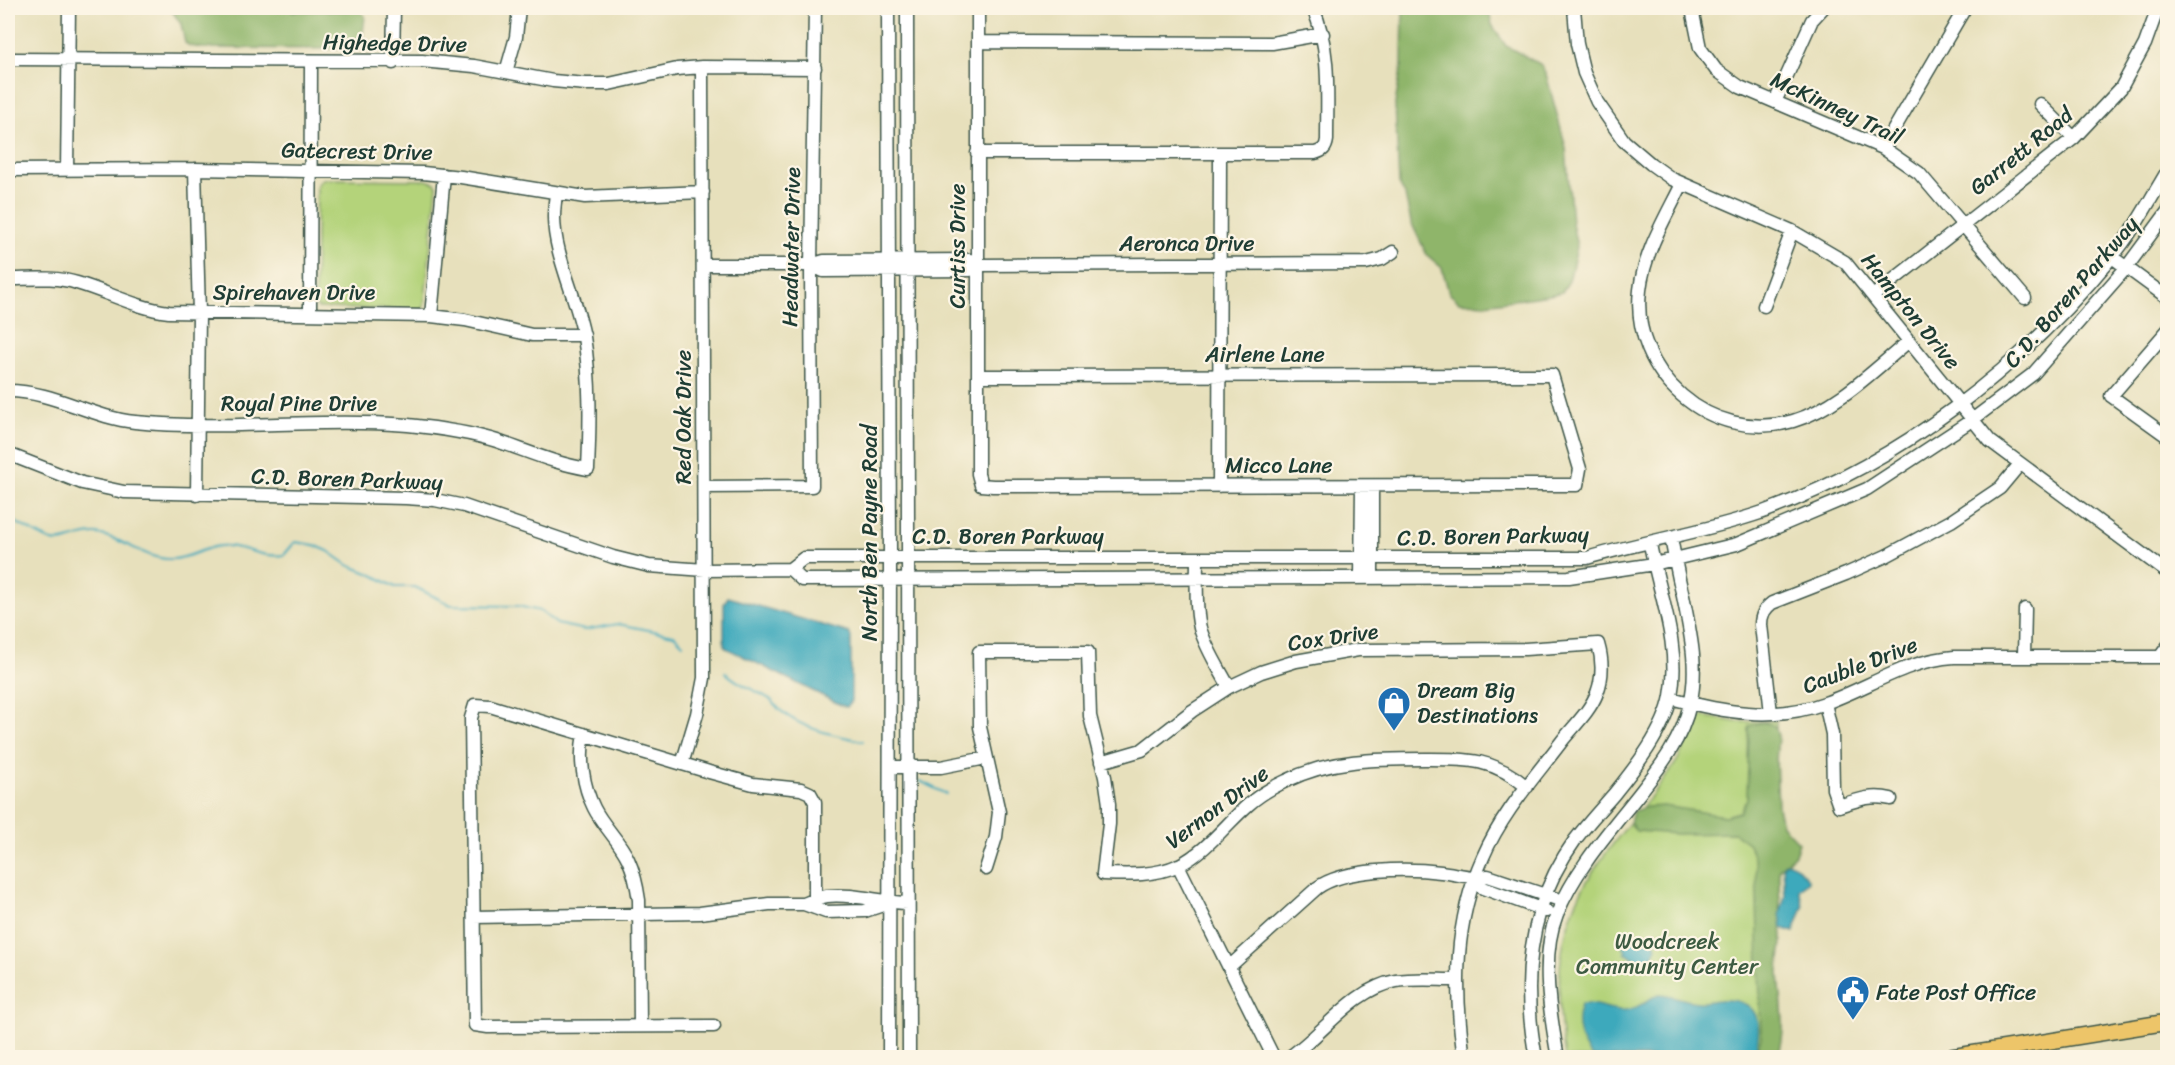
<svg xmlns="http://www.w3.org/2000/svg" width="2175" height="1065" font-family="Sriracha,sans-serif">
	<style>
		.green { fill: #b4d37a; stroke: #6a8857; stroke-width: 1.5 }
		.forest { fill: #8fb56a; stroke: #57794f; stroke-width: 1.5 }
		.water { fill: #3ca9bc; stroke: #2e7378; stroke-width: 1.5 }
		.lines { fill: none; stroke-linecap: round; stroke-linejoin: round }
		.stream { stroke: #3ca9bc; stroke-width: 2 }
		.minor-casing { stroke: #3d5548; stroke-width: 15 }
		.major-casing { stroke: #3d5548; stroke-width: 18 }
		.minor { stroke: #fff; stroke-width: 12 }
		.major { stroke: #edc569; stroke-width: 15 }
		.labels { text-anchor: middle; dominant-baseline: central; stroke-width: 4.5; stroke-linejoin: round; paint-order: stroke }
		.street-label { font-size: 22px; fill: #1f3d34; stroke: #fcf5e5 }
		.poi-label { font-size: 22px; fill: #1f3d34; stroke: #fcf5e5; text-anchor: start }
		.park-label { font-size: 22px; fill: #3d5b42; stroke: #fcf5e5 }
	</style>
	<rect width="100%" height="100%" fill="#fcf5e5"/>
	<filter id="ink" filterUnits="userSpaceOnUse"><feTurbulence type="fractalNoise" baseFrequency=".0167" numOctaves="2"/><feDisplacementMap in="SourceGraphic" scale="12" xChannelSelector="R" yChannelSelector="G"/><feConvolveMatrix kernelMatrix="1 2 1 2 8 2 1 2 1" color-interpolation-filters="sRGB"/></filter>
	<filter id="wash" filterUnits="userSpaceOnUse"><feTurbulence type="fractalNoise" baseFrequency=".008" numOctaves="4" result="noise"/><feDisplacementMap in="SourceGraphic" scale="24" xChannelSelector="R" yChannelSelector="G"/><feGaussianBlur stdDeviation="1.35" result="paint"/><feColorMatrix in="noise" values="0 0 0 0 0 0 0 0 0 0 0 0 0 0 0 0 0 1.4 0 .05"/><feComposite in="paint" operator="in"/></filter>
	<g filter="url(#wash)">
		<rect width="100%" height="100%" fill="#e7e0bc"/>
		<path class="green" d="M323,179L426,180L435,183L437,186L424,307L422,310L318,308L315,304V294L317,185Z
			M1695,715L1736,722L1776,721L1777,838L1771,1057L1565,1058C1554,984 1555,922 1601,860C1625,826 1654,796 1677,761L1686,743Z"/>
		<path class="forest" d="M170,8H285L293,11H360L365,16L361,49L202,48L190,46L185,43L181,24Z
			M1403,8H1486L1489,12L1492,25L1506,46L1540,64L1546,74L1566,148L1572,223L1577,247L1569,281L1562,292L1549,295L1485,304L1459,302L1449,293L1442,268L1427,255L1411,222L1405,195L1399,184L1395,104L1402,65Z
			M1763,722L1775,726L1778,736L1776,761L1778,807L1782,825L1799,843L1795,854L1779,869C1778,893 1782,916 1782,939C1782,950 1779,961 1779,972C1780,999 1788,1029 1778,1056L1775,1057H1759L1757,1050L1761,1037L1756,865L1749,844L1734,833L1677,834L1636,831L1630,823L1633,811L1647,807L1664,806L1725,816L1740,812L1747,799L1749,726Z"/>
		<path class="water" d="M728,597L849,633L851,637V701L847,707L841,705L726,648L724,645V604Z
			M1787,862L1796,866L1808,879V881L1799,890L1803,906L1794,932L1782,928L1780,913L1785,896L1783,865Z
			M1635,933L1655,942L1657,947L1651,961L1645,963L1625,953L1626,950L1623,948L1629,935Z
			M1658,994C1673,994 1685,1002 1700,1002C1707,1003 1713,1000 1719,1000C1757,998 1764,1020 1755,1052L1746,1058L1592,1057C1579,1042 1574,1023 1581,1004C1595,1002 1605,1009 1619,1010C1634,1012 1646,1001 1658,994Z"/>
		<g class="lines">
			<path class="stream" d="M8,518C16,522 46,540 52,541C68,544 80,533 96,534C123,537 146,561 174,559C192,558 208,544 227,546C249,548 262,558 284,555L295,542L314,545L328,551L348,565L373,575L395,587H415L451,605L518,606L540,611L557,624L585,630L618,624L674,635L683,644
				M725,672C737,684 753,689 768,698C774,701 776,707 781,711C804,730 834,735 863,741
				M920,781L946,794"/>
		</g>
	</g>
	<g filter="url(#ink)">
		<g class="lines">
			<g class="minor-casing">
				<path id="minor" d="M888,8L890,557L889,1058
					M907,8L909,1058
					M978,8V474L981,485L993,486L1577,485L1580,469L1552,375L978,376
					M1574,8L1577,44L1584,73L1597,102L1624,141L1651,164L1672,179L1792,231L1845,262L1990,441L2168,573
					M1694,8L1693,14L1700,48L1716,70L1740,87L1883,148L1919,173L2025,298
					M978,42L1272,43L1323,34
					M8,59L422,61L474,66L553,81L586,84H609L677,69L702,67L815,68
					M393,63L394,8
					M506,72L516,37L519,8
					M1775,102L1812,20L1823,8
					M2040,104L2074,138
					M1883,148L1965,8
					M977,153H1315C1323,151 1326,148 1327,140C1327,94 1331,50 1313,8
					M195,169L199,313L197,495
					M8,170L195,169L423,173L461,177L585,197L703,192
					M67,170L69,8
					M1682,184C1666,217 1644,252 1640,290C1630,373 1711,445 1793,421C1837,408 1874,370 1909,341
					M2112,257L2168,298
					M703,265H811L824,261L970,260L978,265L1366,263L1382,259L1393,252
					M811,265L823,271L970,270L978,265
					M8,279C30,279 54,276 77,283C108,292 136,308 169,312L431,316L465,320L532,335H584
					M1873,296L2074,138L2121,88L2145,44L2158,8
					M1764,306L1792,231
					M310,313L311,62
					M431,316L444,175
					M2168,330L2111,396L2168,437
					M8,391C53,391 90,417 135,422C225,431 317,418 408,425C438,428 468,432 497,441C527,451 556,464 588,469C590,425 591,380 584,337C577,298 554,255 554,217C554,209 555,202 556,194
					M8,454L82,483L124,492L406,498L435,500L464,506L613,557L649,566L705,570L790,569L804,558H1587C1645,541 1705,532 1763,512C1899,463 2020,369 2111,258C2134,231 2150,200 2168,170
					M1219,486L1220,154
					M704,487L812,486L811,265L815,8
					M1197,558C1197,581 1195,606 1200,628C1206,649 1219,668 1229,687
					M790,569L802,580L1569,577L1654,564L1737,544L1867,489L1972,420L2033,374L2126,268L2168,211
					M1361,578L1362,486
					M1372,578V486
					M2024,656L2025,609
					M1671,698C1722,712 1773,722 1825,703C1868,688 1907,660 1954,657H2160L2168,646
					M1825,703L1832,734L1833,789L1839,806C1857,800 1872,794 1891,799
					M1771,713L1761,625C1761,615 1764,609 1772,603L1846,574L1886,556L1951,521L2000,488L2020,464
					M584,734C579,758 583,786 594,808C603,826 619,840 628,859C634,872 637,886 639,900L640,1026
					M1101,762L1142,750L1192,711L1229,687L1261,672L1296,661L1358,650L1525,649L1598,644C1603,661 1603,677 1597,693C1590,711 1574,726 1562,741C1534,778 1502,813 1483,857C1454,922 1454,988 1464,1058
					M682,764L697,714L704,678L702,67
					M890,767H941L986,758
					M1178,865L1274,1058
					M986,869L996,837L999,812L980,727L979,652H1088L1090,716L1105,777L1109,804V824L1103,874C1129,875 1155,876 1179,865C1207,851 1225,825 1248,805C1259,795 1273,787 1286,781C1330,759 1377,759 1425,759C1467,759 1493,758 1527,787
					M1475,879L1483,888L1546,911
					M889,903L865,911L826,912L804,904C811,901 819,897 827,896C855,893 881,903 908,903
					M474,917L700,913L769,904H804
					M1229,967L1317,888C1344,868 1408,868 1441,872C1458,874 1471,879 1488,876L1563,901
					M714,1026L488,1027L475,1025L471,718L475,705L490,706L709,772L753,784L801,789L810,793L815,802V908
					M1288,1058C1324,1034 1352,989 1396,981C1416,978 1437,980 1457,980
					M1536,1058C1521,980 1528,905 1575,840C1587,824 1601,809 1614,794C1635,768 1665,730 1671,696C1681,646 1659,593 1650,544
					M1558,1058C1550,1014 1540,956 1557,914C1576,868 1609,832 1639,794C1661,766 1682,739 1690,704C1699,668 1690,632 1683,596C1678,577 1675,558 1671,538"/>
			</g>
			<g class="major-casing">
				<path id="major" d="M1945,1058L2168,1022"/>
			</g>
			<use href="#minor" class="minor"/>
			<use href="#major" class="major"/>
		</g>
	</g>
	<defs>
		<g id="shop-pin" transform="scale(1.725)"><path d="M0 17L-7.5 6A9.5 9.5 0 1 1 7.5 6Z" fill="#1f6fb2" stroke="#fcf5e5"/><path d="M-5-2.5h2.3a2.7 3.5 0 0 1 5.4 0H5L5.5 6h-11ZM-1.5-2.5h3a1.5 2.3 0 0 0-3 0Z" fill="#fff"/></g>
		<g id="civic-pin" transform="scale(1.725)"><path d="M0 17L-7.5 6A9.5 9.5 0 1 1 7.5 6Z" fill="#1f6fb2" stroke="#fcf5e5"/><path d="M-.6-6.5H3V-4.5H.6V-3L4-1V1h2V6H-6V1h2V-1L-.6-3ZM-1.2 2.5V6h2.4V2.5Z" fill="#fff"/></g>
	</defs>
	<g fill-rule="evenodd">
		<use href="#shop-pin" x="1394" y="703"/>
		<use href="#civic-pin" x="1853" y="992"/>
	</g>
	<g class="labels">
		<g class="street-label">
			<text transform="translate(395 43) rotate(1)">Highedge Drive</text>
			<text transform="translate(1837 108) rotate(25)">McKinney Trail</text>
			<text transform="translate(357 151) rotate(1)">Gatecrest Drive</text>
			<text transform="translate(2021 151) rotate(-39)">Garrett Road</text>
			<text x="1187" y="243">Aeronca Drive</text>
			<text transform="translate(957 246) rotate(-90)">Curtiss Drive</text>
			<text transform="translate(791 247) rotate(-89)">Headwater Drive</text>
			<text x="294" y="292">Spirehaven Drive</text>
			<text transform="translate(2071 292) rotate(-49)">C.D. Boren Parkway</text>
			<text transform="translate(1911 311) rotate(51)">Hampton Drive</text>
			<text x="1265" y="354">Airlene Lane</text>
			<text x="299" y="403">Royal Pine Drive</text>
			<text transform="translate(683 417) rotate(-90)">Red Oak Drive</text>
			<text x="1279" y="465">Micco Lane</text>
			<text transform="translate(347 479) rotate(2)">C.D. Boren Parkway</text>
			<text transform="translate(869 533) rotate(-90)">North Ben Payne Road</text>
			<text x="1008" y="536">C.D. Boren Parkway</text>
			<text transform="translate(1493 536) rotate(-1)">C.D. Boren Parkway</text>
			<text transform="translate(1333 637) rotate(-8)">Cox Drive</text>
			<text transform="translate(1860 665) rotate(-21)">Cauble Drive</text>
			<text transform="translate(1217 807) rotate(-37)">Vernon Drive</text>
		</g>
		<g class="poi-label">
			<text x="1417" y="690">Dream Big<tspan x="1417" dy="25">Destinations</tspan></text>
			<text x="1876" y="992">Fate Post Office</text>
		</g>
		<g class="park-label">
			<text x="1667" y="941">Woodcreek<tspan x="1667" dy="25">Community Center</tspan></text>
		</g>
	</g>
	<rect width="2175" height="1065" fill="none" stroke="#fcf5e5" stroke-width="30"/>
</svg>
